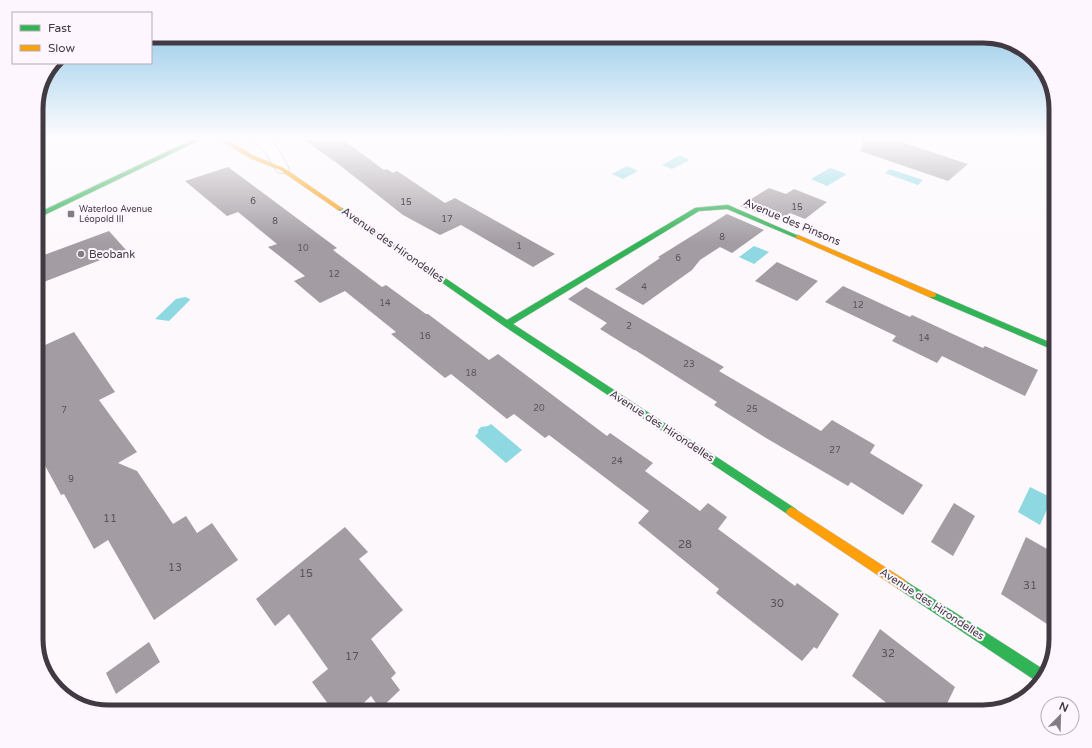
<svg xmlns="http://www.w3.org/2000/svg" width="1092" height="748" font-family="'Varela Round',sans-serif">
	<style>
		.water { fill: #8ed8e2 }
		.building { fill: #a39da3 }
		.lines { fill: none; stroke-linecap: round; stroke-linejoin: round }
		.street-casing { stroke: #beb9be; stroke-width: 2 }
		.fast-casing { stroke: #beb9be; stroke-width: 1 }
		.slow-casing { stroke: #beb9be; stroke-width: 1 }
		.street { fill: #fffeff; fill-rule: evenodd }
		.fast { fill: #30b455; fill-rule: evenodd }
		.slow { fill: #ff9f0a; fill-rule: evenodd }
		.poi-dot { fill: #837c83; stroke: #fef6fe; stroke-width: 1.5 }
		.labels { text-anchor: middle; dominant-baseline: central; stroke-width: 4; stroke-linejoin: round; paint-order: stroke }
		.number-label { font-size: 9px; fill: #5a535a }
		.far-poi-label { font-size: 9px; fill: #423a42; stroke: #fef6fe; text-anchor: start }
		.street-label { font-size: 11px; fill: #423a42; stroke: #fef6fe }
		.poi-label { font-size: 11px; fill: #423a42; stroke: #fef6fe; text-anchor: start }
		.near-number-label { font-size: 11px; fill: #5a535a }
		.rim { fill: none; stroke: #423a42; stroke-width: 5 }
	</style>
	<rect width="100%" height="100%" fill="#fcf8fc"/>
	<path class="water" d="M680,155L690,160L672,169L662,165Z
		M627,166L638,171L623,179L612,174Z
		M830,168L847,174L827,186L811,179Z
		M890,169L923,180L918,185L885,173Z
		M754,246L769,252L754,264L739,257Z
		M185,297L190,299L189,301L169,321L155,319L176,299Z
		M491,424L522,450L506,463L475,436L478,433V430L481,427L488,426Z
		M1030,487L1052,498L1040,525L1018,512Z"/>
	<path class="building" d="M301,138H341L384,170L387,169L393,173L397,171L445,203L455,198L555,254L533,267L461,225L440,235L403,215L337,163Z
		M864,138H889L968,164L948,181L860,151Z
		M228,167L337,248L333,250L382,287L386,285L426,314H428L489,360L498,354L607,436L610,433L653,463L645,471L700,511L708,503L727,517L718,529L795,586L797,583L839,614L817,649L814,647L802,661L716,593L719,589L638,523L649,511L549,435L545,438L514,414L507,419L451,374L445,378L391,334L396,332L345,291L320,303L294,281L305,276L268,247L277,244L238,212L227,216L185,181Z
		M769,188L786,194L794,189L827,202L805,219L790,213L778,221L740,206Z
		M727,214L764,230L732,253L720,247L700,260L692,270L643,305L615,289L660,258L658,257Z
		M109,231L126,250L36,285V258Z
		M777,262L818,281L797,301L755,281Z
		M843,286L910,317L912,315L983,348L985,346L1038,370L1025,396L942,356L937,363L892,341L896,336L825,302Z
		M586,287L724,367L719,371L821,431L832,420L875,445L870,453L923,485L903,515L851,482L848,486L766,438L714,405L717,402L635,350H634L600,329L607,323L568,299Z
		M74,332L115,392L99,400L137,452L118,463L137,471L173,524L186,516L197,533L212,523L238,560L154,620L108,540L94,549L64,494L61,495L36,449V349Z
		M954,503L975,516L953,556L931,542Z
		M345,527L368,552L359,559L403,610L371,639L396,673L391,678L400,690L380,709L371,696L354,712H334L312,682L328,669L289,614L275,626L256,599Z
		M1026,537L1056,554V599L1047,624L1001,594Z
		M880,629L955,687L943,712H898L852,676Z
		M149,642L160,662L116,694L106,673Z"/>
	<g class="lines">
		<g class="street-casing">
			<path id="street" d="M251,138H267L276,146L289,169L287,172L282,173L277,172L265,151Z"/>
		</g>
		<g class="fast-casing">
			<path id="fast" d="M196,138H204L36,219V214Z
				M728,205L801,237L798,239L796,238L727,209L699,211L513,324L796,509L798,512L796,515L792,517L504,326L337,209L342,208L507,320L695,208Z
				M929,293H935L1056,345V351L929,297L928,295Z
				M901,578L1046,671L1044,680L1039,683L897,588L895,584L897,580Z"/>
		</g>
		<g class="slow-casing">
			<path id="slow" d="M217,138H225L254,156L284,168L343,209L338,210L280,170L250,158Z
				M798,235L935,293L936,295L935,297H929L796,238L795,237Z
				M792,507L905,580L907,584L905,588L901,590L897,588L788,515L786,512L788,509Z"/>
		</g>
		<use href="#street" class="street"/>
		<use href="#fast" class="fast"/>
		<use href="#slow" class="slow"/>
	</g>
	<linearGradient id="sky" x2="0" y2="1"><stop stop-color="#84c2e6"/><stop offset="0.57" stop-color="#fefcfe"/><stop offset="1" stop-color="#fefcfe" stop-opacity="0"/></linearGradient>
	<rect width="1092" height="243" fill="url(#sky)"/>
	<g class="poi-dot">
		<rect x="67" y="210" width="8" height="8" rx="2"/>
		<circle cx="81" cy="254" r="4"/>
	</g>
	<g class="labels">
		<g class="number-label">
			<text x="253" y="201">6</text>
			<text x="406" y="202">15</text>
			<text x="797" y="207">15</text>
			<text x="447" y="219">17</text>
			<text x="275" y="221">8</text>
			<text x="722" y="237">8</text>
			<text x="519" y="246">1</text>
			<text x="303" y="248">10</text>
			<text x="678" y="258">6</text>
			<text x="334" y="274">12</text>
			<text x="644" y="287">4</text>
			<text x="385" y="303">14</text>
			<text x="858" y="305">12</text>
			<text x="629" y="326">2</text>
			<text x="425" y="336">16</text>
			<text x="924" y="338">14</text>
			<text x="689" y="364">23</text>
			<text x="471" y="373">18</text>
			<text x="539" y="408">20</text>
			<text x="752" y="409">25</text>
			<text x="64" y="410">7</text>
			<text x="835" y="450">27</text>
			<text x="617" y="461">24</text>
			<text x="71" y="479">9</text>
		</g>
		<g class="far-poi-label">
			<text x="79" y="209">Waterloo Avenue<tspan x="79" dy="10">Léopold III</tspan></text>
		</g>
		<g class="street-label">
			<text transform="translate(792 222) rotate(23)">Avenue des Pinsons</text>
			<text transform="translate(393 245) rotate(35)">Avenue des Hirondelles</text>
			<text transform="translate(662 426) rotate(33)">Avenue des Hirondelles</text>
			<text transform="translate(932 604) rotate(33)">Avenue des Hirondelles</text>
		</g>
		<g class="poi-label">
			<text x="89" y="254">Beobank</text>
		</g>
		<g class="near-number-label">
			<text x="110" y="518">11</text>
			<text x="685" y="544">28</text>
			<text x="175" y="567">13</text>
			<text x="306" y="573">15</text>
			<text x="1030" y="585">31</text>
			<text x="777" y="603">30</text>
			<text x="888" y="653">32</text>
			<text x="352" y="656">17</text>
		</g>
	</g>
	<path d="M0 0H1092V748H0ZM109 43H983A66 66 0 0 1 1049 109V639A66 66 0 0 1 983 705H109A66 66 0 0 1 43 639V109A66 66 0 0 1 109 43Z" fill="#fef6fe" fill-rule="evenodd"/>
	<path class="rim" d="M109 43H983A66 66 0 0 1 1049 109V639A66 66 0 0 1 983 705H109A66 66 0 0 1 43 639V109A66 66 0 0 1 109 43Z"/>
	<rect x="12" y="12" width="140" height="52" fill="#fef6fe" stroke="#b3abb3"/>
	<rect x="20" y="25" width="20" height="6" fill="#30b455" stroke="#b3abb3"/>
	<text x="48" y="32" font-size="12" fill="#423a42">Fast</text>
	<rect x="20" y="45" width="20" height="6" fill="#ff9f0a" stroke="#b3abb3"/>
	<text x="48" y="52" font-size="12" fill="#423a42">Slow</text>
	<g transform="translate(1060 716) rotate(23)"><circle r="19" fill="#fef6fe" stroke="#b3abb3"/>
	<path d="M0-3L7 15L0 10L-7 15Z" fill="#837c83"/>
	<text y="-6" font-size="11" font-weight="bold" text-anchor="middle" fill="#423a42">N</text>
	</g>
</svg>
